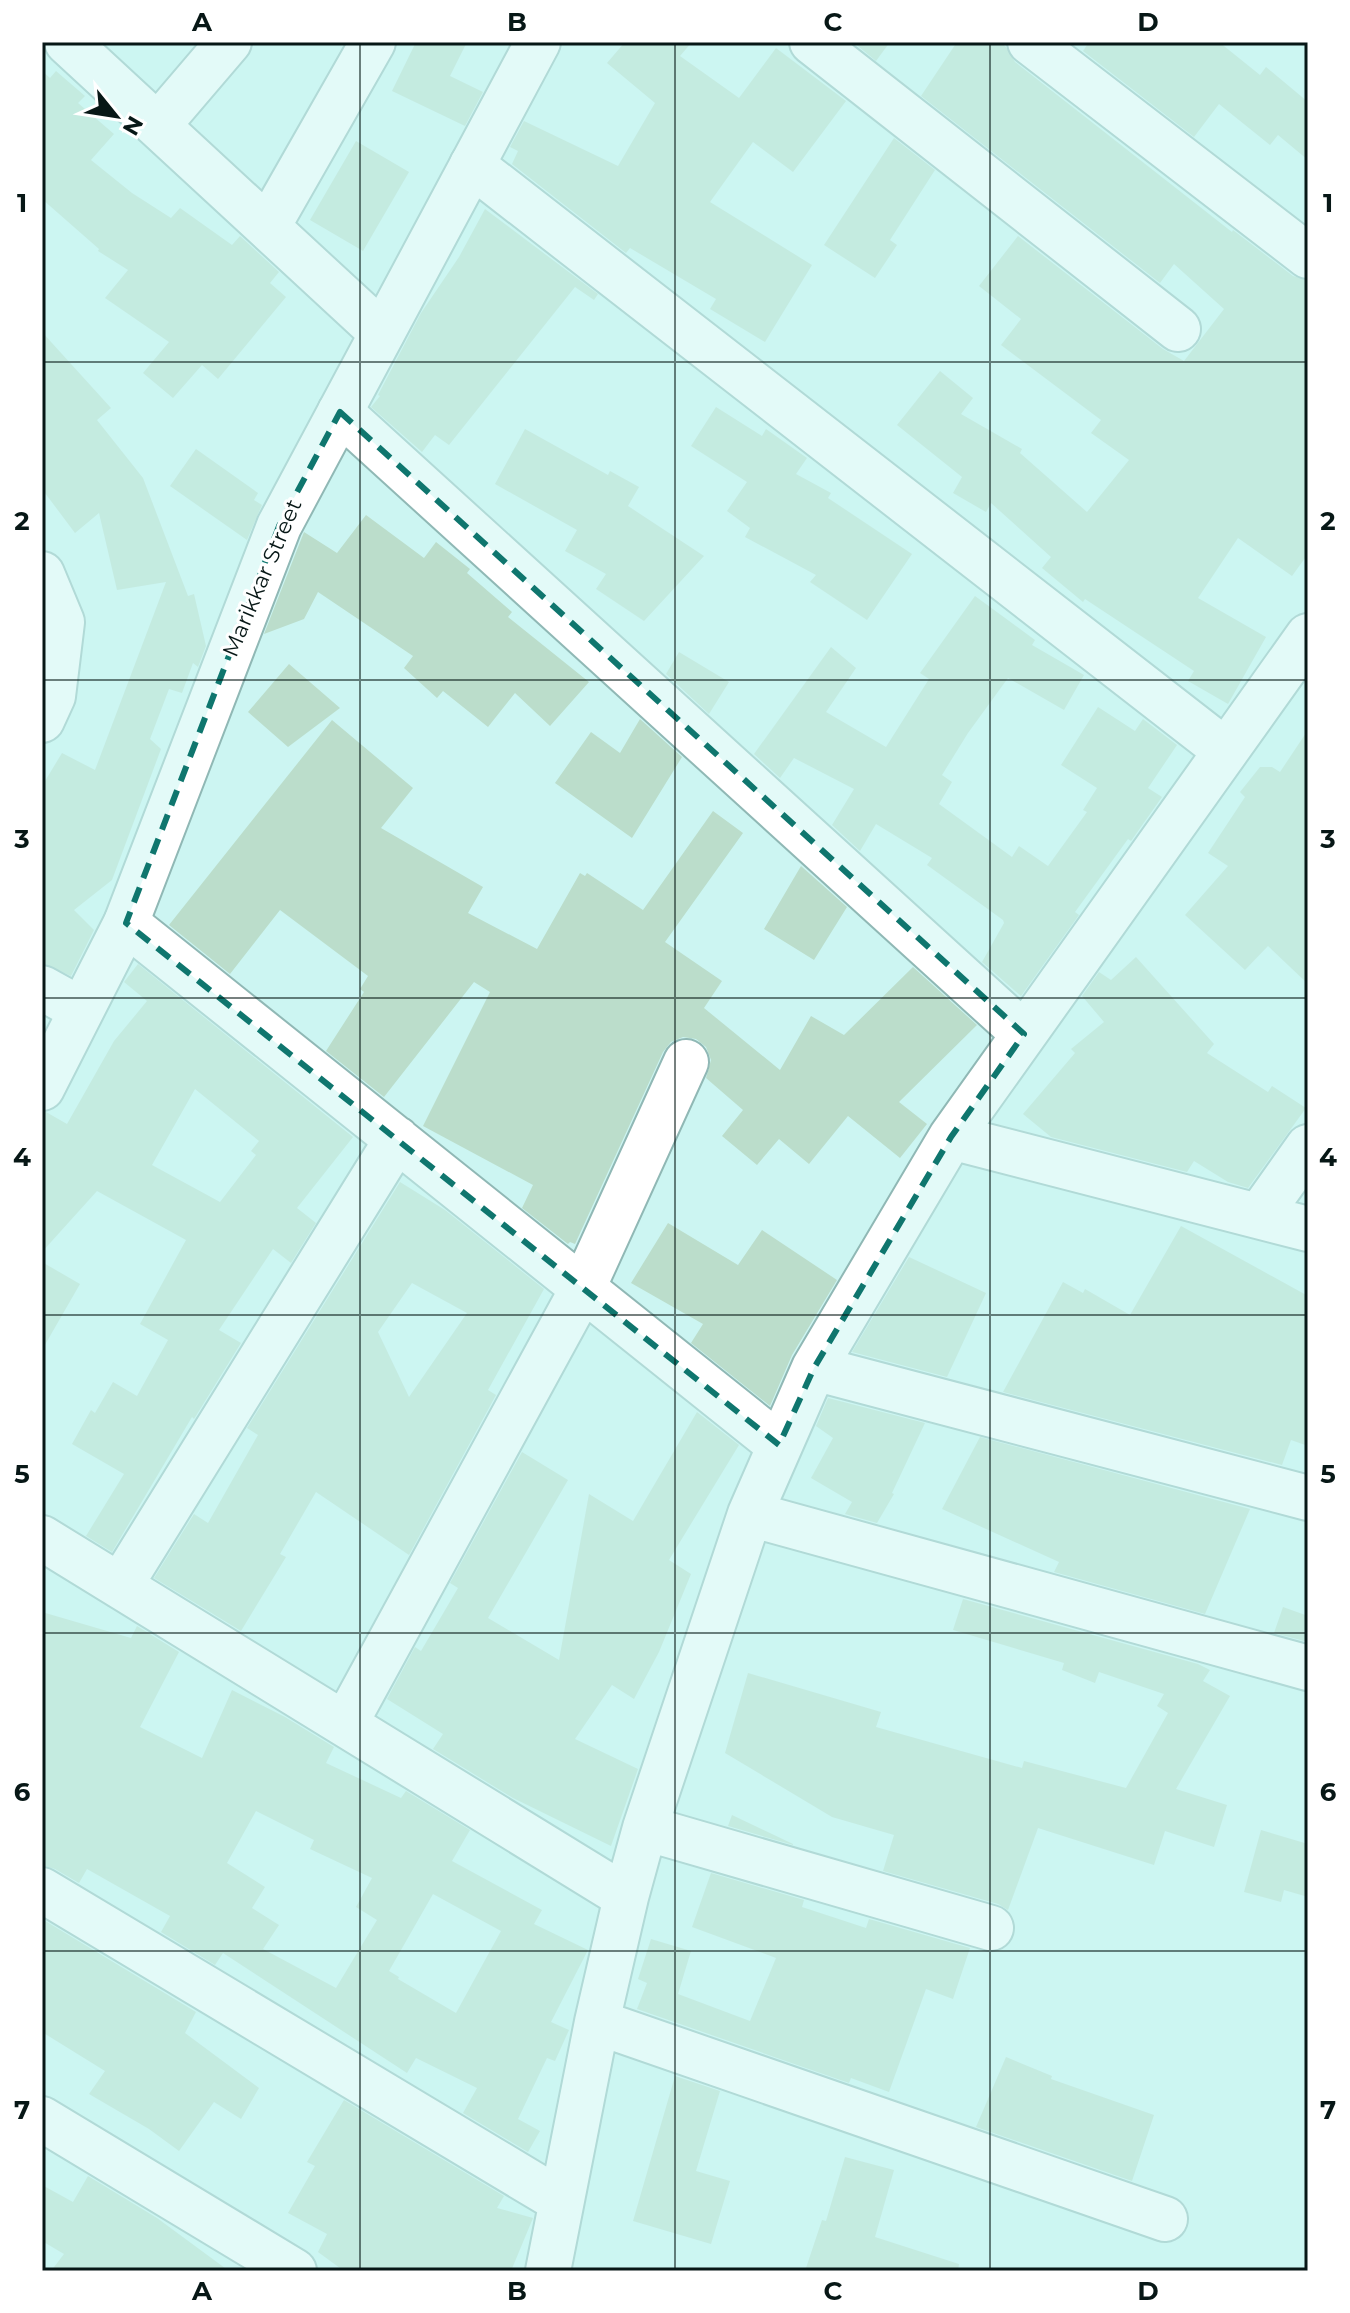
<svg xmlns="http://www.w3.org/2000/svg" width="1350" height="2313" font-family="Montserrat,sans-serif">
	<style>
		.building { fill: #bbddcb; fill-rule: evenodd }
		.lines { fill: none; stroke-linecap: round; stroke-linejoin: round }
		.minor-casing { stroke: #90b8b5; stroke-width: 48 }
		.tertiary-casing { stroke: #90b8b5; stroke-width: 48 }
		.minor { stroke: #fff; stroke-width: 44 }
		.tertiary { stroke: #fff; stroke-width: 44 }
		.marked { fill: none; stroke: #0f766e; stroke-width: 6; stroke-dasharray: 16 10; stroke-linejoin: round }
		.grid { fill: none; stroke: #071716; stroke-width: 2; stroke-opacity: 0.55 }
		.labels { text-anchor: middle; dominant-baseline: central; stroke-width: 6; stroke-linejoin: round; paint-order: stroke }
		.street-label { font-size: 22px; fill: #071716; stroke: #fff }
		.neatline { fill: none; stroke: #071716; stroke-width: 3 }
		.grid-label { font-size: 26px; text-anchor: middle; font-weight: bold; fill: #071716 }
	</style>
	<rect width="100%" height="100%" fill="#ccf5f2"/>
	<path class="building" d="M416,42H467L450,76L483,92L465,126L392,91Z
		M625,42H692L680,56L739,98L776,48L846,101L793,172L753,142L710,202L812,265L765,342L710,309L716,299L630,248L626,253L512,164L518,151L510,147L524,121L618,166L655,103L607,63Z
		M853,42H890L876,61Z
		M957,42H1000L1006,47L1015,62L1232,232L1233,230L1293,276L1308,280V554L1292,576L1238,538L1198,598L1266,637L1228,704L1188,681L1194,671L1085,599L1083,602L1042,568L1051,557L991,503L986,512L953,493L962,477L897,425L940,371L973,398L961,414L1022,449L1020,453L1087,512L1129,460L1091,433L1101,420L1001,345L1021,319L979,286L1018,236L1163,349L1184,361L1224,309L1174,264L1160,283L921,96Z
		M1089,42H1219L1260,75L1266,67L1308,102V160L1278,135L1270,145L1219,104L1194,137L1083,51Z
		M42,71L50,78L56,71L85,96L78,103L114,134L91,160L132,193L171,218L180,208L232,245L240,236L279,272L270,283L286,297L218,379L202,365L173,398L143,373L169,342L105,298L128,270L98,251L99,249L42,199Z
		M894,138L935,170L890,240L897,245L875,278L824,245Z
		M356,141L409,172L363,251L310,220Z
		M485,209L598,294L594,300L575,287L449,445L435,435L422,452L371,407L380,396L378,395L421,313L459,257Z
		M42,332L111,408L97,420L143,478L188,596L194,594L206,646L198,667L193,663L182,693L169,689L150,739L161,749L112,880L74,910L94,930L71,976L42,963V786L62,753L95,770L166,582L117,590L99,513L75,533L42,489Z
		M716,407L762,436L766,429L807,458L796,474L831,493L828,498L912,554L867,620L810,582L816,575L745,537L750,528L727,511L747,482L691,446Z
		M525,429L608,475L610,471L639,487L628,506L704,556L644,621L596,589L606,574L565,551L577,530L495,484Z
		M196,449L258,493L254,500L262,505L247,540L170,486Z
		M366,515L424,558L436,542L470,569L467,573L512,612L508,617L589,682L550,726L515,693L488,727L443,691L437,698L404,668L413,656L318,592L304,619L264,634L304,532L337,553Z
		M975,596L1035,640L1032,645L1084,675L1064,710L1008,678L968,733L942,775L952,782L939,804L1012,857L1019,846L1048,866L1087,812L1083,810L1097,788L1061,765L1098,707L1135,731L1143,719L1177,745L1148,788L1162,797L1131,841L1128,839L1075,912L1079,915L1021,996L982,962L1004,923L1003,920L927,865L932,858L876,824L860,851L832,825L854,789L794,758L780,778L754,754L831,647L856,668L826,712L886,747L929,679L920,673Z
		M679,652L729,682L709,714L666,674Z
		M289,664L340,708L288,747L248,712Z
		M640,719L682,757L632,838L555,783L591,732L620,753Z
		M332,720L413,788L381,828L483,887L468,913L537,949L580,873L585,876L587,873L643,910L713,811L743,833L665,942L722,981L704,1008L780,1070L811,1016L844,1035L913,967L977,1025L899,1102L927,1124L900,1158L848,1116L809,1164L779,1139L757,1165L722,1136L743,1110L706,1078L711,1060L706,1047L696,1039L683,1037L671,1042L663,1052L575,1244L570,1242L568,1244L522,1208L533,1185L423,1126L490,992L474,982L384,1097L326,1051L364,992L360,989L368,976L280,910L230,974L169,925Z
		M1308,730V984L1268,946L1245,970L1185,915L1228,866L1208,853L1245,797L1240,792L1260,767H1272L1280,772Z
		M801,866L847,907L814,960L764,929Z
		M1136,957L1214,1044L1207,1053L1268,1092L1272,1086L1306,1108L1248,1188L1228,1182L1194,1161L1187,1172L1051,1137L1023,1114L1075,1053L1071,1049L1104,1022L1082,996L1099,972L1111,980Z
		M138,964L353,1137L297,1208L316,1223L291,1263L273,1249L219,1330L241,1343L194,1419L192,1417L112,1552L86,1536L124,1474L72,1444L91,1410L95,1413L113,1382L137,1396L168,1340L140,1324L186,1240L97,1191L42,1252V1113L46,1112L67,1124L114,1041L147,1001L124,982ZM195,1089L259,1141L251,1151L256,1155L220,1202L152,1165Z
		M400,1182L445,1210L544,1289L488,1390L496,1395L409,1555L316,1492L280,1554L286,1557L241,1631L154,1578L194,1514L208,1523L258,1435L247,1428ZM412,1283L467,1313L409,1397L378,1332Z
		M668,1223L738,1265L762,1230L837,1280L792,1355L770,1406L691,1343L703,1324L631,1283Z
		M1181,1226L1308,1296V1446L1291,1440L1282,1465L1003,1392L1063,1282L1083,1293L1085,1289L1130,1315Z
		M909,1257L986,1293L947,1377L852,1352Z
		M42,1262L80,1284L42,1350Z
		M828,1398L925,1423L892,1493L894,1494L877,1523L845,1514L852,1502L811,1478L833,1438L816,1426Z
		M697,1412L739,1445L669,1560L691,1574L659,1652L634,1699L612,1685L575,1739L638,1769L611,1846L513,1798L433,1749L443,1734L387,1699L415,1647L421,1651L458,1588L450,1583L522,1452L568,1480L488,1618L559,1660L589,1494L633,1521Z
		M980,1437L1250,1509L1205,1614L1054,1572L1059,1562L942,1509Z
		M963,1599L1198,1664L1210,1670L1203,1681L1230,1696L1176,1789L1227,1805L1214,1847L1165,1831L1154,1865L1038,1828L1008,1910L998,1904L883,1871L894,1835L832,1817L725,1753L748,1673L881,1712L876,1727L1022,1768L1024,1761L1126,1788L1168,1713L1157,1706L1164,1694L1099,1672L1095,1683L1062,1670L1064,1663L953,1630Z
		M1283,1607L1308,1616V1642L1274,1633Z
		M42,1612L131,1638L137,1626L179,1652L140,1727L202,1758L232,1690L285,1717L334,1747L326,1763L401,1798L406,1791L470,1830L452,1861L542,1910L534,1924L588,1950L551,2022L569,2030L555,2061L547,2058L518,2119L540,2131L528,2152L463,2113L477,2088L416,2058L407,2073L223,1953L215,1965L161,1932L170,1916L87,1869L79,1883L55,1869L42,1865ZM256,1811L314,1840L310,1849L372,1878L356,1907L377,1920L336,1988L263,1949L279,1925L252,1908L265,1887L227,1863ZM433,1894L501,1931L456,2013L398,1979L399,1977L389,1971Z
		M732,1815L793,1844V1845L728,1826Z
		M1261,1830L1308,1844V1897L1284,1890L1281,1902L1244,1892Z
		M711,1873L804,1900L802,1907L866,1928L869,1919L970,1948L953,1999L926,1989L889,2092L851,2078L849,2083L637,2009L647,1983L638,1979L651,1939L691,1951L678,1994L750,2021L776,1958L692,1927Z
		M42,1919L196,2012L185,2033L259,2088L241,2119L214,2102L179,2151L149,2129L89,2094L105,2071L42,2032Z
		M1006,2057L1052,2076L1051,2079L1154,2115L1132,2181L976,2127Z
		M675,2076L720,2091L696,2171L730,2181L711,2244L633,2221Z
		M344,2100L504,2196L497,2208L533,2218L511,2271H344L318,2252L327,2234L288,2213L315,2166L307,2162Z
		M845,2157L894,2170L875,2237L959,2264L958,2271H805L822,2220L826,2221Z
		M88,2176L157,2218L229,2271H51L64,2254L42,2241V2185L73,2202Z"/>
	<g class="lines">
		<g class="minor-casing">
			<path id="minor" d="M67,42L382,333
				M812,42L1178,329
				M1030,42L1308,256
				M159,124L229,42
				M472,165L1226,751
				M268,226L373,42
				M340,412L1024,1034
				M42,574L62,622L53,696L42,720
				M126,923L779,1445
				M42,988L80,1009
				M951,1137L1308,1229
				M1259,1216L1308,1147
				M814,1368L1308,1498
				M750,1514L1308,1668
				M42,1538L626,1897
				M120,1586L397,1139
				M345,1724L583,1288L686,1062
				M645,1828L991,1928
				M42,1890L561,2201
				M597,2022L1165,2219
				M42,2119L294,2271
				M548,2271L597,2022L626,1897L645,1828L750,1514L814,1368L951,1137L1308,636"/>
		</g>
		<g class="tertiary-casing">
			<path id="tertiary" d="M42,1088L126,923L279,526L538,42"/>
		</g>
		<use href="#minor" class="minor"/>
		<use href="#tertiary" class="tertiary"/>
	</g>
	<path d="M0 0H1350V2313H0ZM340,412L1024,1034L951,1137L814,1368L779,1445L126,923L279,526Z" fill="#ccf5f2" fill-opacity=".55" fill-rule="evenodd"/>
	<path class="marked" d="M340,412L1024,1034L951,1137L814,1368L779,1445L126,923L279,526Z"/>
	<path class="grid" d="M360,42V2271M675,42V2271M990,42V2271M42,362H1308M42,680H1308M42,998H1308M42,1315H1308M42,1633H1308M42,1951H1308"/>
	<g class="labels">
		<g class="street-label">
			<text transform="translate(262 578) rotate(-67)">Marikkar Street</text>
		</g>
	</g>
	<rect width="1350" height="2313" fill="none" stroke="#ffffff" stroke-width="88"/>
	<g transform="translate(116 116) rotate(120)" stroke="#ffffff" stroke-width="6" paint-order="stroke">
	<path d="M0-6L14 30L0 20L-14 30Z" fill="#071716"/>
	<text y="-12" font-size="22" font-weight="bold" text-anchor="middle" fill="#071716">N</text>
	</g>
	<rect x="44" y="44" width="1262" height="2225" class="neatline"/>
	<g class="grid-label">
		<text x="202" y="31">A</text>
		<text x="517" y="31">B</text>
		<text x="833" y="31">C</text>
		<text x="1148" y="31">D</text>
		<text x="22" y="212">1</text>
		<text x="1328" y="212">1</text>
		<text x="22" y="530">2</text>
		<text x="1328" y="530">2</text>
		<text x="22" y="848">3</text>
		<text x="1328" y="848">3</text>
		<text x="22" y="1166">4</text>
		<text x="1328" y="1166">4</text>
		<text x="22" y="1483">5</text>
		<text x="1328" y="1483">5</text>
		<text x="22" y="1801">6</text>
		<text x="1328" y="1801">6</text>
		<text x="22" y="2119">7</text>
		<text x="1328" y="2119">7</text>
		<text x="202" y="2300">A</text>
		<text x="517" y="2300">B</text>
		<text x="833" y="2300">C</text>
		<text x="1148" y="2300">D</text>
	</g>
</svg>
